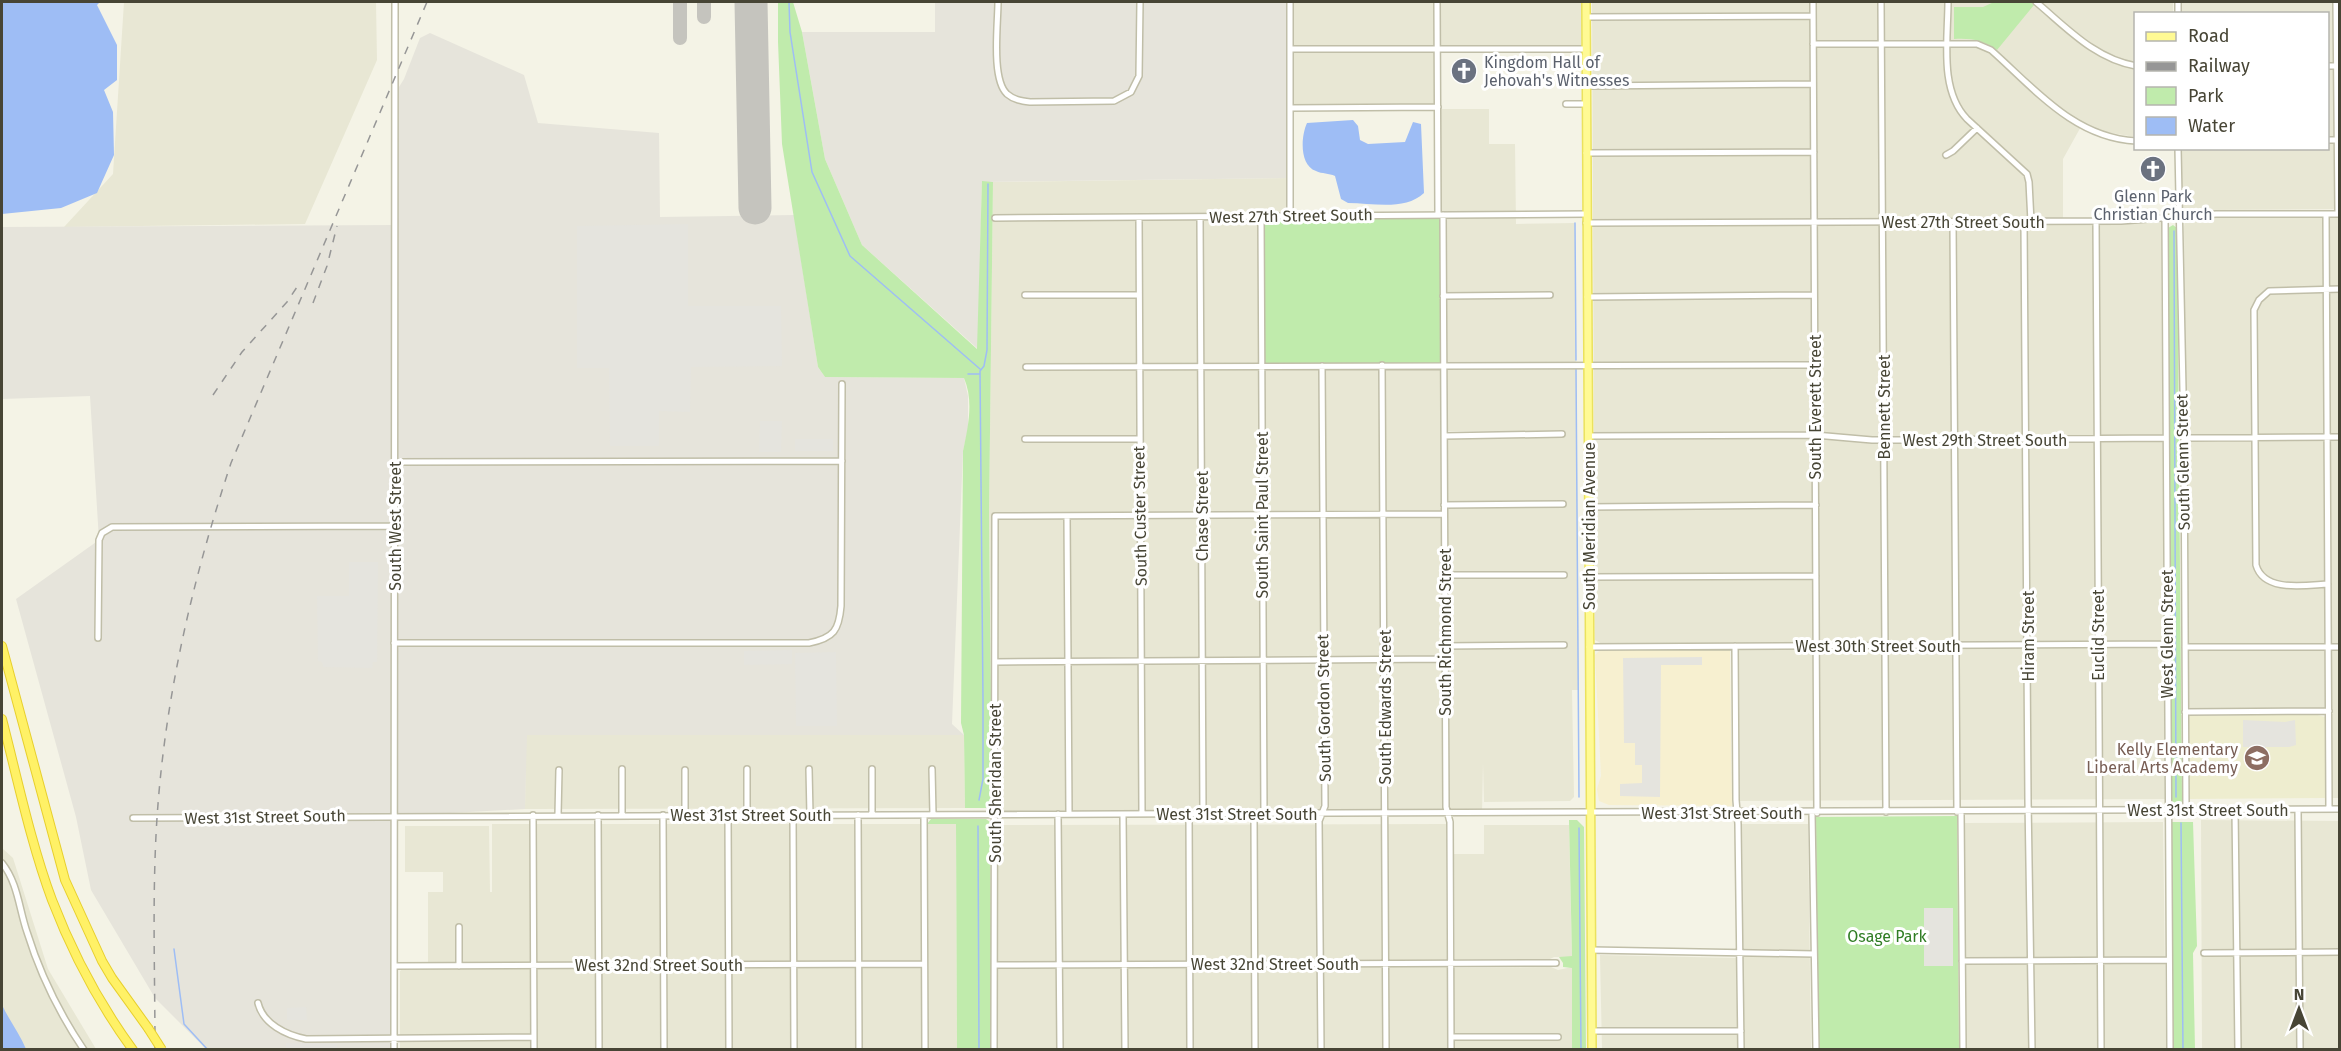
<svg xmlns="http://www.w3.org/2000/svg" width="2341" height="1051" font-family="'Fira Sans',sans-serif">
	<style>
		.residential { fill: #e8e7d4 }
		.commercial { fill: #f7f0d0 }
		.industrial { fill: #e6e4db }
		.education { fill: #eeedcf }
		.green { fill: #c0ebac }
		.parking { fill: #e5e4de }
		.water { fill: #9ebdf5 }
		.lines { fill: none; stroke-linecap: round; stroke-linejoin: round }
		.stream { stroke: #9ebdf5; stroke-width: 1.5 }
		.taxiway { stroke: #c5c4be; stroke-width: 14 }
		.runway { stroke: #c5c4be; stroke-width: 33 }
		.minor-casing { stroke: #c0bea8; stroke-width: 8 }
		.major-casing { stroke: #ebe25d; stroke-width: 10 }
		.highway-casing { stroke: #e7cf2d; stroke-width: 10 }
		.minor { stroke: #fff; stroke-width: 5 }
		.major { stroke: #fffa94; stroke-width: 7 }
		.highway { stroke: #fff166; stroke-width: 8 }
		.rail { stroke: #969696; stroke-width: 1.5; stroke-dasharray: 8 8; stroke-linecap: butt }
		.highway-bridge-casing { stroke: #e7cf2d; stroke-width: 10; stroke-linecap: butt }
		.highway-bridge { stroke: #fff166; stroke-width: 8 }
		.labels { text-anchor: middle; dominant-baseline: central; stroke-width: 6; stroke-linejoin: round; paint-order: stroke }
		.worship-label { font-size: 16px; fill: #5b616d; stroke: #fff; text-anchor: start }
		.street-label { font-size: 16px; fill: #474535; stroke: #fff }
		.education-label { font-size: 16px; fill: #785e54; stroke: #fff; text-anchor: end }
		.park-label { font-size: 16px; fill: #307d24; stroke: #fff }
	</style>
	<rect width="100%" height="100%" fill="#f4f3e6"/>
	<path class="residential" d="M124,2H376L377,60L305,224L64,227L113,174Z
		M1289,2H1586V49L1438,48V107L1290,108Z
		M1592,2H1878L1879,226L2161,223L2165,799L1739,801L1737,643L1602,644L1595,640Z
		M1884,2H2173V13L2136,14L2135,137L2100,131L2083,123L2063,159V219H1889L1886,218L1885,212Z
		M2180,2H2339V209L2205,210L2189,212L2182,210L2181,149L2328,148V14L2180,13Z
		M1438,109H1489V144H1515L1516,224L1575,223L1579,690H1572L1574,797L1570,801L1484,802L1483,763L1482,813L994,815L989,515L993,182L1290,178V216L1443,365L1444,435L1551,432L1446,431L1447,250L1443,249L1438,215Z
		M2223,217L2339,218V798H2332V708H2190L2188,706L2184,227L2185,221L2188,219Z
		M526,735H964L965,808L525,809Z
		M2201,820L2339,821V1049H2202Z
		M2163,822L2166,1049H1966L1963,823Z
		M492,824H956L957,1049H400V971L403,969H493L492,962H428V892H443V872H405V826H489L490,892H492Z
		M1446,824L1447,968L1551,967L1558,970L1572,967V1049H997V825Z
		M1742,824H1808L1811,1049H1744Z
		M1484,825H1569L1572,957H1554L1550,959H1455L1454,854H1484Z
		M2,848L13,858L48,969L96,1049H2Z
		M1600,955L1736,958L1738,1049H1602Z"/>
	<path class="commercial" d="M1600,650H1730L1732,806L1609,805L1599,801L1597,789L1601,776L1595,655Z"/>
	<path class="industrial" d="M935,2H1289L1290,178L982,182L978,349L862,245L825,159L802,32H935Z
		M430,33L524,75L538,123L659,133L660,217L794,215L818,367L825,377L964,378L968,396V429L963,451L952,724L964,735H527L525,809L395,816V1049H206L155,998L91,890L76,817L16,599L99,540L90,396L2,399V227L394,225V95L404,79L420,38Z"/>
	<path class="education" d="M2314,714L2325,717L2326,798L2188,799V716Z"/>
	<path class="green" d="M778,2H793L802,32L825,159L862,245L977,349L982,181L993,182L989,515L992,802L989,808H965L964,735L961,723L963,451C968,427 974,401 964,378L825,377L818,367L782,144L778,42Z
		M1994,2H2031L2034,5L1997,50C1983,40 1971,38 1954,39V7H1983Z
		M1443,215V365L1262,366L1261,216Z
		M2173,225L2177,228L2182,800L2181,805H2173L2171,799L2168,228Z
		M1957,816L1959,1049H1818L1816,817Z
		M931,819H986L990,822L992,1049H957L956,824H927Z
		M1569,820H1577L1584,827L1586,1049H1572V968L1563,967V963L1559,957L1572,956Z
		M2170,822H2193L2197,946L2193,953L2195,1049H2172Z"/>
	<path class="parking" d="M688,224V306H781L782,366L691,367L690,412L659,411V446H610L609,368H577V226Z
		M760,421H782L781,452H759Z
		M795,439H833V451H795Z
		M349,562H378L377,662H373L372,668L323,667L322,662L318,661L317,596H349Z
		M792,650V664L744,665V651Z
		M836,652L837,726H796L795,653Z
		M1702,657V665H1661L1660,797L1620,796V784L1642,783V765H1635V743H1624L1623,658Z
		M2243,720L2285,722L2295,720L2296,745L2289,747H2243Z
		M1924,908H1953V966H1924Z
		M306,1007L307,1020H287V1008Z
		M286,1043L337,1044V1049H286Z"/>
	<path class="water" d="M2,2H100L97,5L117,45V80L104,90L113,112L114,155L97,193L61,208L2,214Z
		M1353,120L1358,126L1360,140L1368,144L1405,142L1413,122L1421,124L1424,193C1405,211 1373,203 1348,203L1341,199L1335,176C1329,173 1322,174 1316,171C1299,165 1301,136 1307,123Z
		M2,1005C9,1020 20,1034 26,1049H2Z"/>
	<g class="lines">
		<path class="stream" d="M789,2L790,32L812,172L850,256L980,369
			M1575,223L1576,360
			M2174,231L2176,797
			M1576,368L1579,797
			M968,374H980
			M979,800L983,779V700L980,371L984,366L987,350L988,184
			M2181,823L2183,1050
			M978,826L979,1050
			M1579,828L1581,1050
			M174,949L184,1024L208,1050"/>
		<path class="taxiway" d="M680,2V38
			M704,2V17"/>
		<path class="runway" d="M751,2L755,208"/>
		<g class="minor-casing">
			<path id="minor" d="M998,2C998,24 991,79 1007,94C1014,100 1022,101 1030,102L1114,101L1131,92L1139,76L1140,2
				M1290,2V216
				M1437,2L1438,215
				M1813,2L1817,813
				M1881,2L1886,812
				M1948,2C1948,39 1939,90 1967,119L2027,174L2029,182L2031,222
				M2036,2C2067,28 2095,59 2136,66
				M2178,2V14
				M2336,2L2338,214
				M1586,17L1813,16
				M1813,44H1977L1991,50C2034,88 2074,138 2136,141
				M1290,49H1586
				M2328,66H2338
				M1586,86L1813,84
				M1566,104H1586
				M1290,108L1438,107
				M2328,140H2338
				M2178,148L2184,438L2186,811
				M1586,153L1814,152
				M1946,155L1953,151L1977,128
				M2326,214L2329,809
				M1443,215L1446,807L1450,822L1451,1050
				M1261,216L1264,814
				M1200,217L1203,814
				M995,218L1587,214
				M1139,218L1142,814
				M2165,218L2170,1050
				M2096,221L2101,1050
				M1953,222L1957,812
				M2024,222L2028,800L2032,1050
				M1586,223L2121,221L2216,214H2340
				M1025,295H1139
				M1443,296L1550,295
				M1587,297L1814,295
				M1382,365L1386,1050
				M1026,367L1814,365
				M1444,436L1562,434
				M1588,436L1815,435L1872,440L2166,438
				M2184,438L2340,437
				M1025,439H1140
				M395,462L842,461
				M1444,505L1563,504
				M1589,507L1816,505
				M1067,516L1069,814
				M1444,575H1564
				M1589,577L1816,576
				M2328,584C2306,585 2264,593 2256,565L2254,310L2259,300L2269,291L2340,289
				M98,638L99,540L102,533L112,527L395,526
				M394,643H809C834,638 839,630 841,606L842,384
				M1444,646L1564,645
				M1735,646L1736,800L1738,824L1741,1050
				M1589,647L2168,644
				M2185,647H2340
				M995,662L1445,659
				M2185,712L2329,711
				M747,769V815
				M809,769L810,815
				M932,769L933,815
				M685,770V815
				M2235,810L2238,1050
				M2298,810L2300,1050
				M1961,812L1963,1050
				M1812,813L1816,1050
				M1058,814L1060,1050
				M1123,814L1125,1050
				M1189,814L1190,1050
				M1254,814L1255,1050
				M533,815L534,1050
				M558,815L559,770
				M598,815L599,1050
				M622,815V769
				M663,815L664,1050
				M728,815L729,1050
				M793,815L794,1050
				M858,815L859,1050
				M872,815V769
				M924,815L925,1050
				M133,818L2340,809
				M2,863C18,883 19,909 27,932C40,974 59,1013 84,1050
				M459,927V966
				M1591,950L1814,954
				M2204,953L2340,952
				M1962,961L2169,960
				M995,965L1556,963
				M394,966L924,964
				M258,1003C263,1024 286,1035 306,1039L534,1037
				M1592,1031H1741
				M1451,1037H1558
				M394,1050L395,2
				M994,1050L995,516L1444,514
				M1321,1050L1319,821L1325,806L1322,366"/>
		</g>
		<g class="major-casing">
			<path id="major" d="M1586,2L1592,1050"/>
		</g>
		<g class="highway-casing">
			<path id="highway" d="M2,646L65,880L102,961L112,978L148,1028
				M2,719C17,777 31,844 52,900C72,952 100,1005 133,1050"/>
		</g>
		<use href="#minor" class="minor"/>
		<use href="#major" class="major"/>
		<use href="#highway" class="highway"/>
		<path class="rail" d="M313,303L327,266L337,226
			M213,395L242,352L287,302L299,284
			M155,1050C155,972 152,895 157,818C165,696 193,578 231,463L427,2"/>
		<g class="highway-bridge-casing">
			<path id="highway-bridge" d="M148,1028L162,1050"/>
		</g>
		<use href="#highway-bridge" class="highway-bridge"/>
	</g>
	<defs>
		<g id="church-disc" transform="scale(1.35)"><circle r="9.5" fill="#6b7280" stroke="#fff"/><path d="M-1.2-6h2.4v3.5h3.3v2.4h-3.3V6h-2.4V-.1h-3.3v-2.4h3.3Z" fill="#fff"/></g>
		<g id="school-disc" transform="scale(1.35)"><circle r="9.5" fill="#8d6e63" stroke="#fff"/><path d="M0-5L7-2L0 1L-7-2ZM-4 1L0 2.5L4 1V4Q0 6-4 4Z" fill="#fff"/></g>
	</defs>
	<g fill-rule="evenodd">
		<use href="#church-disc" x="1464" y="71"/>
		<use href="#church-disc" x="2153" y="169"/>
		<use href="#school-disc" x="2257" y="758"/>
	</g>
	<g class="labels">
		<g class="worship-label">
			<text x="1484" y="62">Kingdom Hall of<tspan x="1484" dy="18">Jehovah's Witnesses</tspan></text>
			<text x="2153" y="196" text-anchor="middle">Glenn Park<tspan x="2153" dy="18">Christian Church</tspan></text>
		</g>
		<g class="street-label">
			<text transform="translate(1291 216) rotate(-1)">West 27th Street South</text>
			<text x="1963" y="222">West 27th Street South</text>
			<text transform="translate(1815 407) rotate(-90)">South Everett Street</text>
			<text transform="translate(1884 407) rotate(-90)">Bennett Street</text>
			<text x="1985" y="440">West 29th Street South</text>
			<text transform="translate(2183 462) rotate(-91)">South Glenn Street</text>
			<text transform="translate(1262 515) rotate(-90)">South Saint Paul Street</text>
			<text transform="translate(1140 516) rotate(-91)">South Custer Street</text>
			<text transform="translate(1202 516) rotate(-90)">Chase Street</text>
			<text transform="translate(395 526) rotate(-90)">South West Street</text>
			<text transform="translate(1589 526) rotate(-90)">South Meridian Avenue</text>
			<text transform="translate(1445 632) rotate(-90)">South Richmond Street</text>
			<text transform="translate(2167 634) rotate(-90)">West Glenn Street</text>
			<text transform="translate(2098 635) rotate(-90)">Euclid Street</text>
			<text transform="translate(2028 636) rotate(-90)">Hiram Street</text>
			<text x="1878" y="646">West 30th Street South</text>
			<text transform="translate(1385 707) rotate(-90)">South Edwards Street</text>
			<text transform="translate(1324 708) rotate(-91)">South Gordon Street</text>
			<text transform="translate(995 783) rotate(-90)">South Sheridan Street</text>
			<text x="2208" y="810">West 31st Street South</text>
			<text x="1722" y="813">West 31st Street South</text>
			<text x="1237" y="814">West 31st Street South</text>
			<text x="751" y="815">West 31st Street South</text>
			<text transform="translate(265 817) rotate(-1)">West 31st Street South</text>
			<text x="1275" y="964">West 32nd Street South</text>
			<text x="659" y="965">West 32nd Street South</text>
		</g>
		<g class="education-label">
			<text x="2238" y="749">Kelly Elementary<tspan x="2238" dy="18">Liberal Arts Academy</tspan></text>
		</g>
		<g class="park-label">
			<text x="1887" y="936">Osage Park</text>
		</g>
	</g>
	<rect width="2341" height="1051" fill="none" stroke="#474535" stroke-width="6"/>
	<rect x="2134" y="12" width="195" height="138" fill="#ffffff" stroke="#b5b5ae" stroke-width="1.5"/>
	<rect x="2146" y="32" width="30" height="9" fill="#fffa94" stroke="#b5b5ae" stroke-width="1.5"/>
	<text x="2188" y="42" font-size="18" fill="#474535">Road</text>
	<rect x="2146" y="62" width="30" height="9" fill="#969696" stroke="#b5b5ae" stroke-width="1.5"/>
	<text x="2188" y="72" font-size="18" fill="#474535">Railway</text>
	<rect x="2146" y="87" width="30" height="18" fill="#c0ebac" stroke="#b5b5ae" stroke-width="1.5"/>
	<text x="2188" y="102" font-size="18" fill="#474535">Park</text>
	<rect x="2146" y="117" width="30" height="18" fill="#9ebdf5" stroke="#b5b5ae" stroke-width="1.5"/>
	<text x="2188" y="132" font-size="18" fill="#474535">Water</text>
	<g transform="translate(2299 1009)" stroke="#ffffff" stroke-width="4.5" paint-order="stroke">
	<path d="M0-4.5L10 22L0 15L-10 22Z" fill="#474535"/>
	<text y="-9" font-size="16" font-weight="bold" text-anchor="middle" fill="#474535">N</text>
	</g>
</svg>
